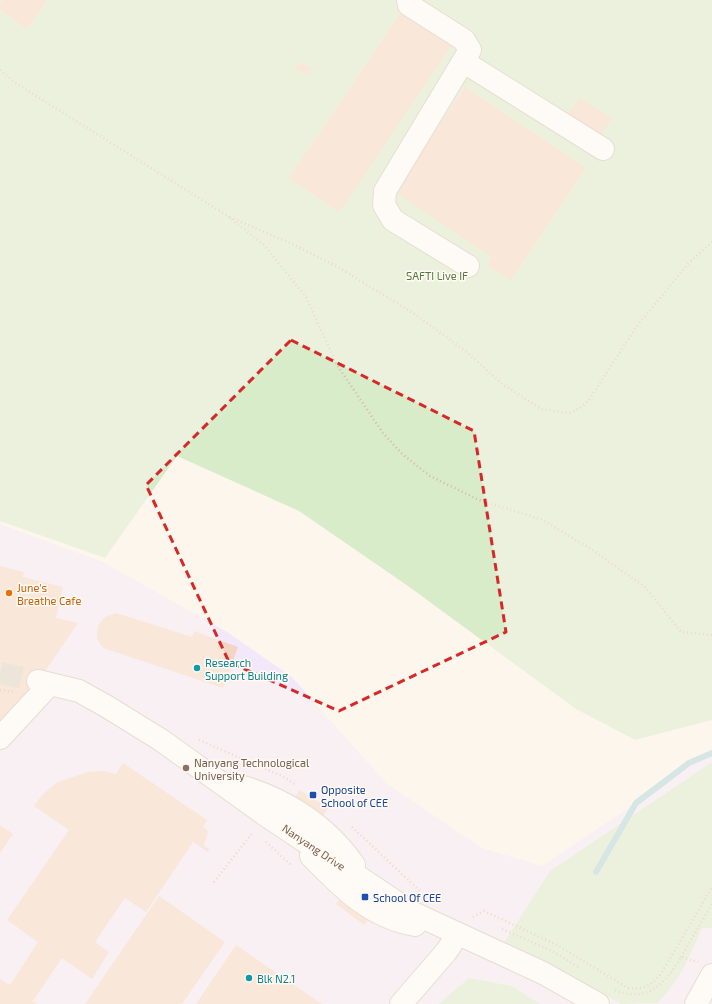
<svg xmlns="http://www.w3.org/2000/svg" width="712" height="1004" font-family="'Exo 2',sans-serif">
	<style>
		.education { fill: #f3e8fa }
		.green { fill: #d8ecc9 }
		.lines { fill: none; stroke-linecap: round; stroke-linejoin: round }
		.stream { stroke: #a5d3da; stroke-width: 6 }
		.building { fill: #f3d5c3 }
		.minor-tunnel { stroke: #dcd0c4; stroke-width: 22; stroke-dasharray: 22 11; stroke-linecap: butt }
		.minor-casing { stroke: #d1beb0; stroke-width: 24 }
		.path { stroke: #d9b8a5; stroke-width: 2.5; stroke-dasharray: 1 3; stroke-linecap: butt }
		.minor { stroke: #fff; stroke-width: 22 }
		.marked { fill: none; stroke: #d62828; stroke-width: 3; stroke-dasharray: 8 5; stroke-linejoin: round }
		.food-dot { fill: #e8710a; stroke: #fffaf3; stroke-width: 1.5 }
		.culture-dot { fill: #0f9aa8; stroke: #fffaf3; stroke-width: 1.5 }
		.education-dot { fill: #8d6e63; stroke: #fffaf3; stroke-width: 1.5 }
		.transit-dot { fill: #1a4fb4; stroke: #fffaf3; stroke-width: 1.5 }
		.labels { text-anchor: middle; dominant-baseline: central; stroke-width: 3; stroke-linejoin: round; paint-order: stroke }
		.park-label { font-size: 11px; fill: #537a41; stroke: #fffaf3 }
		.food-label { font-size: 11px; fill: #c56008; stroke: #fffaf3; text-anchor: start }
		.culture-label { font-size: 11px; fill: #0d838f; stroke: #fffaf3; text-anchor: start }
		.education-label { font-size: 11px; fill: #785e54; stroke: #fffaf3; text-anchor: start }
		.transit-label { font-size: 11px; fill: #164399; stroke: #fffaf3; text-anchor: start }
		.street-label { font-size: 11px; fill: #7a5c4d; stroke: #fffaf3 }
	</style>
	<rect width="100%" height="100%" fill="#fdf6ec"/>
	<path class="education" d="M0,524L103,562L227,632L292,677L386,783L482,848L542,866L712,752V1004H0Z"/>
	<path class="green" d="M0,0H712V720L635,740L576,709L408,586L299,511L177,456L105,558L0,521Z
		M712,762V928H702C690,956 680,982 657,1003L621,1004L559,969L503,944L550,871Z
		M469,978L512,986L540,1004H438Z"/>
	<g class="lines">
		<path class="stream" d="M596,872L636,803L689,763L712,753"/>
	</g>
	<path class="building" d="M3,0H47L27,29L0,10V4Z
		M402,11L452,45L339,212L289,178Z
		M300,62L311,68L308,75L296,69Z
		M465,87L586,168L511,280L487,266L492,257L395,192Z
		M579,98L612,118L599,139L566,118Z
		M0,566L24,572L23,577L63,587L56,618L78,623L0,737Z
		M116,613L192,637L194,631L238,647L223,688L103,648L97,639L98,626L105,617Z
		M123,763L207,820L203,827L208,831L206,840L203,845L209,849L208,852L193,842L146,912L125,898L95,942L109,952L92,979L62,958L33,1001L37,1004H0V979L10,985L38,942L7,920L69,830L34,806L43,794L56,783L88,772L103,771L116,774Z
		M300,790L328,808L322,817L294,798Z
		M0,825L13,834L0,853Z
		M159,896L225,942L182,1004H85Z
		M342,896L370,917L364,925L336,904Z
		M236,945L246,952L322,1004H196Z"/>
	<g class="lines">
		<path class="minor-tunnel" d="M0,673L38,681"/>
		<g class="minor-casing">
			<path id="minor" d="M408,0L409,5L464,40L470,50L385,191L384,205L393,220L468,266
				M464,62L603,149
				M38,681L79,691L106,706L161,740L264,814L411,912L543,973L598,1004
				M0,738L50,684
				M232,784C281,796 326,824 354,865
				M311,856C341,887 371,918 415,925
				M401,1004L446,952L458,934
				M696,1004L712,975"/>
		</g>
		<path class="path" d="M0,70L14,82L226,215L264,245L306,297L337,365L383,433L402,454L430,476L479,500L543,520L594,551L645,587L681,632L712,635
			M230,217L290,243L338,267L416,315L468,353L501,383L541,409L569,413L580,408L589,400L637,326L688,264L712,242
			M0,690L14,692
			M199,740L282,776L296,785
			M352,827L420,891
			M266,842L292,866
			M214,882L253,832
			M473,917L484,911L557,945L628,988C645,990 652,985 662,972L712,887
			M502,929L554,952L578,967
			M681,957L712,904
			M615,990C649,1004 666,982 681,957L698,962"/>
		<use href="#minor" class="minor"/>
	</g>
	<path d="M0 0H712V1004H0ZM291,340L474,431L506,632L339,711L229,662L146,485Z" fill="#fdf6ec" fill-opacity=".55" fill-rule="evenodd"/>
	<path class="marked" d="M291,340L474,431L506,632L339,711L229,662L146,485Z"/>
	<circle class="food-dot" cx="9" cy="593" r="4"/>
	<g class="culture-dot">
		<circle cx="197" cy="668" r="4"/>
		<circle cx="249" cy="978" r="4"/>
	</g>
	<circle class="education-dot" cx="186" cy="768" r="4"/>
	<g class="transit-dot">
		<rect x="309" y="791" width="8" height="8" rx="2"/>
		<rect x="361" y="893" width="8" height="8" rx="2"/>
	</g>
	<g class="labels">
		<g class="park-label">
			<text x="437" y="275">SAFTI Live IF</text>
		</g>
		<g class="food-label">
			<text x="17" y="587">June's<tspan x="17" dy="13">Breathe Cafe</tspan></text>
		</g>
		<g class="culture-label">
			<text x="205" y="662">Research<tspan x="205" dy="13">Support Building</tspan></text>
			<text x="257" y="978">Blk N2.1</text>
		</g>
		<g class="education-label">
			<text x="194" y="762">Nanyang Technological<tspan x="194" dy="13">University</tspan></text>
		</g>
		<g class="transit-label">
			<text x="321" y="789">Opposite<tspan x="321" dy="13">School of CEE</tspan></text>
			<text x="373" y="897">School Of CEE</text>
		</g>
		<g class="street-label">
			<text transform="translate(314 847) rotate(34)">Nanyang Drive</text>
		</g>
	</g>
</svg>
